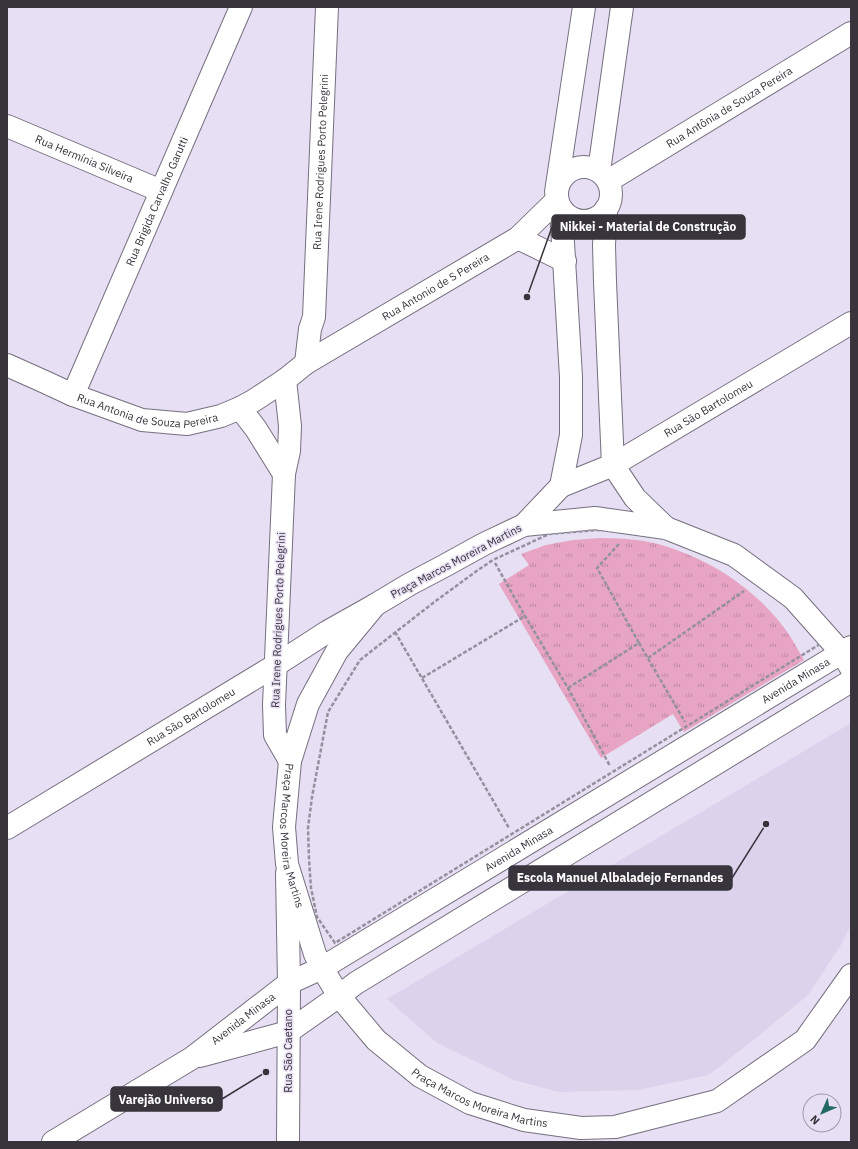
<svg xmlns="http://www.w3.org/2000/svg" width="858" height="1149" font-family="'IBM Plex Sans',sans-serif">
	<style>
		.built { fill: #dcd2ec }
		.park { fill: url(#park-tufts) }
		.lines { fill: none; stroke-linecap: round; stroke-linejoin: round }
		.minor-casing { stroke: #756f7f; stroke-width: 24 }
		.secondary-casing { stroke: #756f7f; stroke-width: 24 }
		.path { stroke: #95909e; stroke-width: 2.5; stroke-dasharray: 4 2; stroke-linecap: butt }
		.minor { stroke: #fff; stroke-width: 22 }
		.secondary { stroke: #fff; stroke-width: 22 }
		.labels { text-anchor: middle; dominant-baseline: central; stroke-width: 3; stroke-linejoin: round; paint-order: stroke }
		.street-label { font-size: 11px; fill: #37343c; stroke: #e7dff3 }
		.leader { fill: none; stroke: #37343c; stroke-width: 1.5 }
		.callout-dot { fill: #37343c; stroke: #e7dff3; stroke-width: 1.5 }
		.callout { fill: #37343c; stroke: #37343c; stroke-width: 1.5 }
		.callout-label { font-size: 12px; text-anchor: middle; font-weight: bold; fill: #fff }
	</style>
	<defs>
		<pattern id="park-tufts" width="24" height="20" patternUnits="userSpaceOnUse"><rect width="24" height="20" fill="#e7a5c3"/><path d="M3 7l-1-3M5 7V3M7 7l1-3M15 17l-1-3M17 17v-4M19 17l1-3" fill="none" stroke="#bc87a0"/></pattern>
	</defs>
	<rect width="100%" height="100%" fill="#e7dff3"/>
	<path class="built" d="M851,723V925L841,945L808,995L757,1037L709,1075L638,1090L559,1092L514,1080L437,1043L387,999Z"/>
	<path class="park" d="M600,538C618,538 636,539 654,543C708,557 758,589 790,636C795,644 799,652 804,660L684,732L673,714L601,758L499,584L529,565L521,554L546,545L573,540Z"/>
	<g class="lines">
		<g class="minor-casing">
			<g id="minor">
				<path id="s1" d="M7,126L161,191"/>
				<path id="s2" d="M608,181L851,33"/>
				<path id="s3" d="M306,363L310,329L314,317L327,7"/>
				<path id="s4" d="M7,365L45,382L73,395L142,420L187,424L221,416L240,408L253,401L285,380L306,363L518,238L557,200"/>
				<path d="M285,380L290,426L289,451L284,474L274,705L275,735L290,761"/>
				<path id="s5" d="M73,395L241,7"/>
				<path d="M240,408L256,429L284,474"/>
				<path id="s6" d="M561,486L613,465L851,323"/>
				<path id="s7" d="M7,828L276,665L327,632L375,605"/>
				<path d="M287,873L289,983L288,1142"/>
				<path d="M200,1056L288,1032L339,996"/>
				<path id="s8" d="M53,1142L192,1058L289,983L322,968"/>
			</g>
		</g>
		<g class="secondary-casing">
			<g id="secondary">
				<circle cx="584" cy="194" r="27"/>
				<path d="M599,171L622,7"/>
				<path d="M556,192L584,7"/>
				<path d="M606,209L604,245L605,282L613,465L635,498L666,528"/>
				<path d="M518,238L565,261"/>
				<path d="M524,525L561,486L571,435V377L561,209"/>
				<path id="s9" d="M851,668L841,652L793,598L734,555L666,528L595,518L524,525L484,544L444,566L410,584L375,605L337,651L308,704L290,761L284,827L287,864L315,954L322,968L339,996L376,1040L420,1076L470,1103L524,1120L581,1128L615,1127L717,1101L805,1040L851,975"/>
				<path id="s10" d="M322,968L851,647"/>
				<path d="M339,996L356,983L851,681"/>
			</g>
		</g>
		<path class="path" d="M596,530L630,532L683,542L719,553L751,571L760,579L793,606L825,641L335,943L317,917L311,888L309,859L308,828L312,797L328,712L360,660L433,603L478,570L493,560L549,534Z
			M619,544L597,568L639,643
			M495,563L525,616L568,688L610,766
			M395,632L509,828
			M648,658L744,591
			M422,678L525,616
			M568,688L639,643L685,722"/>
		<use href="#minor" class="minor"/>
		<use href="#secondary" class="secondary"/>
	</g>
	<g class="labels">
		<g class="street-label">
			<text stroke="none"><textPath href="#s2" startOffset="142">Rua Antônia de Souza Pereira</textPath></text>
			<text stroke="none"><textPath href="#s1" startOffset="84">Rua Hermínia Silveira</textPath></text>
			<text stroke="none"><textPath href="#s3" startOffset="202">Rua Irene Rodrigues Porto Pelegrini</textPath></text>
			<text stroke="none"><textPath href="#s5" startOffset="211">Rua Brigida Carvalho Garutti</textPath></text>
			<text stroke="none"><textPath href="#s4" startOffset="477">Rua Antonio de S Pereira</textPath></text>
			<text stroke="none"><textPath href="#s4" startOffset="150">Rua Antonia de Souza Pereira</textPath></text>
			<text stroke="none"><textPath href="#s6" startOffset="167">Rua São Bartolomeu</textPath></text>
			<text transform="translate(456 561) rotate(-28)">Praça Marcos Moreira Martins</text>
			<text transform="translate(278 620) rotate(-88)">Rua Irene Rodrigues Porto Pelegrini</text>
			<text stroke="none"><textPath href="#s10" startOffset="554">Avenida Minasa</textPath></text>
			<text stroke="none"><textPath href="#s7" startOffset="215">Rua São Bartolomeu</textPath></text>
			<text stroke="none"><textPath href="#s9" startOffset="805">Praça Marcos Moreira Martins</textPath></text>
			<text stroke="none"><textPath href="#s10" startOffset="230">Avenida Minasa</textPath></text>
			<text stroke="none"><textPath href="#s8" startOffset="227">Avenida Minasa</textPath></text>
			<text transform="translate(288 1051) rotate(-90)">Rua São Caetano</text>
			<text stroke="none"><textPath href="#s9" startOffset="1154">Praça Marcos Moreira Martins</textPath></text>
		</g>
	</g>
	<path class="leader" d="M527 297L552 227M766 824L732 878M266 1072L222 1099"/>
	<g class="callout-dot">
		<circle cx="527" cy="297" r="4"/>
		<circle cx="766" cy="824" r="4"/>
		<circle cx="266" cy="1072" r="4"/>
	</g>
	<g class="callout">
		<rect x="552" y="215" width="193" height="24" rx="4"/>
		<rect x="509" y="866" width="223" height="24" rx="4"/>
		<rect x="111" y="1087" width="111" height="24" rx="4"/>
	</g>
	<g class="callout-label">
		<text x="648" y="231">Nikkei - Material de Construção</text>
		<text x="620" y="882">Escola Manuel Albaladejo Fernandes</text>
		<text x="166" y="1104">Varejão Universo</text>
	</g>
	<rect width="858" height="1149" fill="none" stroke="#37343c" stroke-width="16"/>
	<g transform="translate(822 1113) rotate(225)"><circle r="19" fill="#e7dff3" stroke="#a19baa"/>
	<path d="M0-3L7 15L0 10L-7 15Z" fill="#216a62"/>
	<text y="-6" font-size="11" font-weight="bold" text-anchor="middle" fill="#37343c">N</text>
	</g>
</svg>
